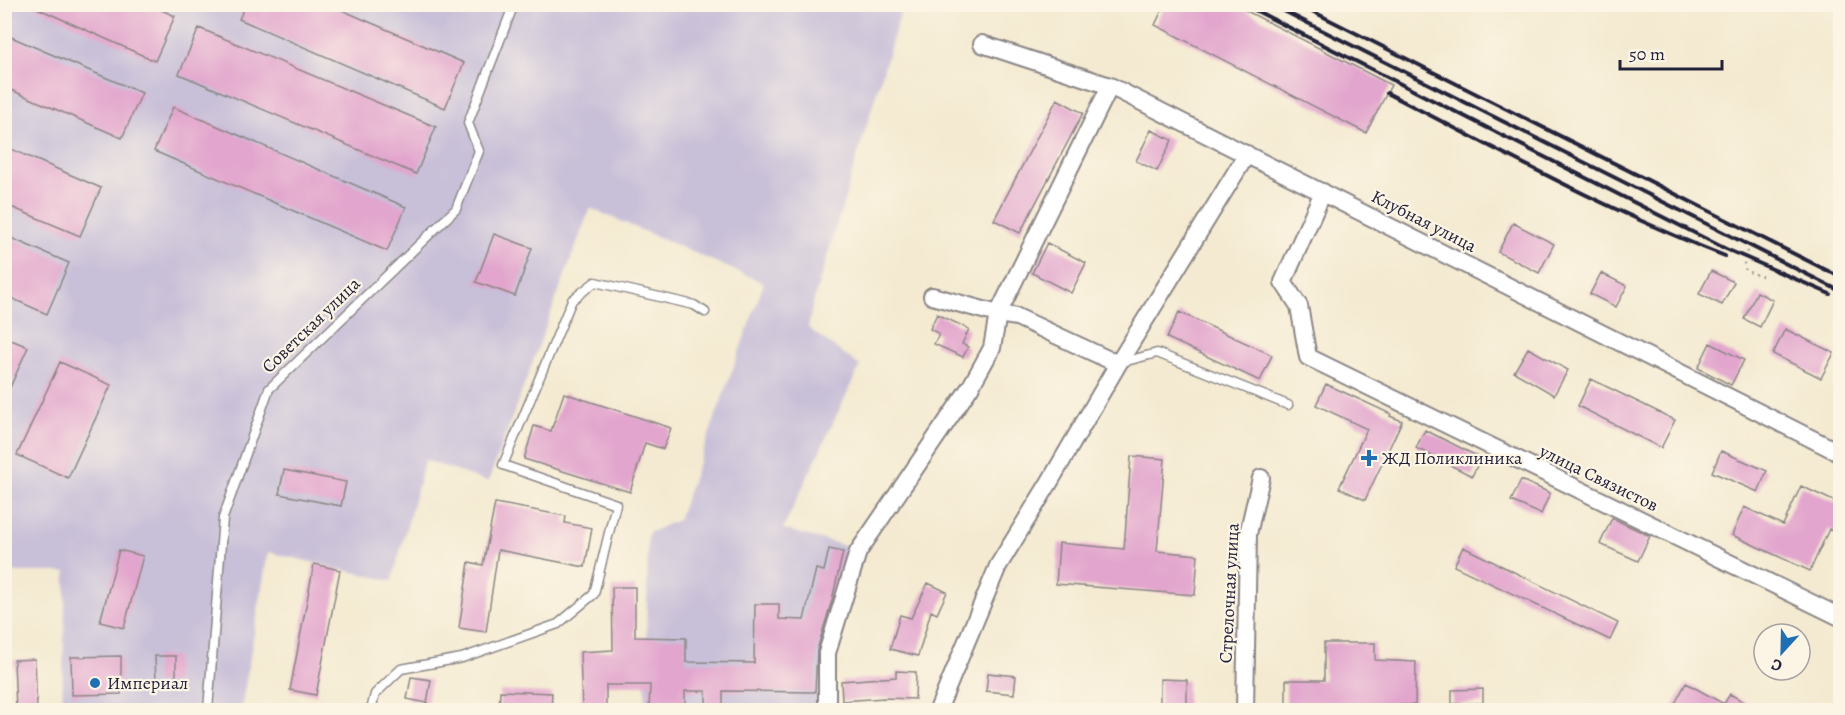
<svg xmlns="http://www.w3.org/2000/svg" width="1845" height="715" font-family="Alegreya,serif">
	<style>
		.industrial { fill: #c8bfd8 }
		.building { fill: #e2a5cd }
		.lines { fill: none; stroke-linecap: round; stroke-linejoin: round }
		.lane-casing { stroke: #8b8686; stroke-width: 11 }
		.street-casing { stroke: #8b8686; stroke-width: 20 }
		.path { stroke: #8b8686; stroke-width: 2; stroke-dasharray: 1.5 4.5; stroke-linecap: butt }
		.lane { stroke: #fff; stroke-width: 8 }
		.street { stroke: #fff; stroke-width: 16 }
		.rail { stroke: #22223b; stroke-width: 4 }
		.poi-dot { fill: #1f6fb2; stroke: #fcf5e5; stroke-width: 2 }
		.labels { text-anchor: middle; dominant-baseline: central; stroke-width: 4.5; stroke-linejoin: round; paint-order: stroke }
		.street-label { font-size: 18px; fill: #22223b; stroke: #fcf5e5 }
		.poi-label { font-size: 18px; fill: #22223b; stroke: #fcf5e5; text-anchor: start }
	</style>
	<rect width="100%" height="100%" fill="#fcf5e5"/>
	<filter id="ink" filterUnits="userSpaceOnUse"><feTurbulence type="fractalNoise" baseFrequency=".0167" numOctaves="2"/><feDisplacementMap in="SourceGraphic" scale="12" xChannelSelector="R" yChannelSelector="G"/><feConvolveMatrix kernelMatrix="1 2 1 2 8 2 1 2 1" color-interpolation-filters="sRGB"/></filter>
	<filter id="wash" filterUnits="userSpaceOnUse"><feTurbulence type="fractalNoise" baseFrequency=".008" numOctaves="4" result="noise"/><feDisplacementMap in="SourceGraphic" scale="24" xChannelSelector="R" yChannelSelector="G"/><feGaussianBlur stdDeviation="1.35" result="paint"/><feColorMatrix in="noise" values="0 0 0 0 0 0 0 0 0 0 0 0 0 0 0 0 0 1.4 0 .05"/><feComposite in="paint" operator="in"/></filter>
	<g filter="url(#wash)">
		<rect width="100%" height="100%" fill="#f4ead1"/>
		<path class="industrial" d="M4,5H903L813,303L808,328L860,366L783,529L850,547L824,647L820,710H645L648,533L678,520L764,283L590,208L488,482L425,460L392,581L268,552L241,710H62L66,572H5Z"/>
		<g id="blocks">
			<path class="building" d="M28,4H148L175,16L155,61Z
				M246,4H328L464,63L445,108L239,19Z
				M1165,4H1233L1391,85L1366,133L1155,25Z
				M199,28L436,127L416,174L179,74Z
				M4,34L142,93L122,138L4,87Z
				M1057,99L1083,113L1020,233L994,220Z
				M173,107L406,207L387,251L154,151Z
				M1151,130L1172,140L1157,171L1136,161Z
				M4,146L101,188L80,236L4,204Z
				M1513,223L1554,244L1539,273L1498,252Z
				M494,234L532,248L515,296L476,282Z
				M4,235L69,263L47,314L4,295Z
				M1047,243L1086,263L1071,293L1032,273Z
				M1711,271L1734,282L1722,305L1699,294Z
				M1601,273L1627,286L1616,307L1590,294Z
				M1757,292L1773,300L1760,327L1744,319Z
				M1179,312L1272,355L1260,381L1167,338Z
				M937,314L969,329L962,344L968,347L963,357L934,344L939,334L930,329Z
				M1785,329L1834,353L1821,378L1773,354Z
				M4,337L28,347L4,401Z
				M1710,343L1744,360L1731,385L1698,368Z
				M1528,348L1568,370L1554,395L1514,372Z
				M60,362L111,385L68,478L17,455Z
				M1591,379L1675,420L1661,448L1578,406Z
				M1326,384L1391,414L1390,416L1402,421L1365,500L1339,488L1367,429L1316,405Z
				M564,393L671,428L663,449L645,443L630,492L524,459L534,426L551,431Z
				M1425,430L1481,458L1472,476L1416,448Z
				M1721,451L1767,471L1758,492L1712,472Z
				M1131,456L1165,459L1157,551L1198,555L1195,595L1056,584L1059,543L1124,549Z
				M284,470L346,482L341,506L279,494Z
				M1521,480L1550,493L1541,514L1511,501Z
				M1801,486L1840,504V535L1829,529L1810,571L1732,535L1744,507L1783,525Z
				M495,503L566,516L565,523L592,528L585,567L498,550L486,632L459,628L469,562L483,565Z
				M1612,518L1650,536L1638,561L1600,544Z
				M1463,547L1618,623L1610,640L1454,566Z
				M829,549L843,552L832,600L817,650L815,692L723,691V711H706V691H685V711H649L650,685H606V710H582L580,652L613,650L612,587H635V637L686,638V662L754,663L755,604H779V619L804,620L816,569L824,571Z
				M119,550L143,556L124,628L100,622Z
				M314,564L340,570L316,695L290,690Z
				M928,583L947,592L937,614L931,611L918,656L890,649L900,615L911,618Z
				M1324,643H1375V660L1416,662L1415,705L1339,704V706H1286V680H1324Z
				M121,656V694L72,695L71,657Z
				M155,656H176V682L156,683Z
				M35,659L37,711H16L14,660Z
				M896,671L916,672L915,699L884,698L842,701L841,681L896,677Z
				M988,673L1016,676L1014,694L986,691Z
				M411,677L431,680L427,703L407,699Z
				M1160,679L1187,680V709H1160Z
				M1686,683L1724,704L1730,694L1760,711H1671Z
				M1483,689V703L1452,704V690Z
				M500,691L552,693L551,711H499Z"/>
		</g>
	</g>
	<g filter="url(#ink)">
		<use href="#blocks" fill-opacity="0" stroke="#8b8686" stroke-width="1.5"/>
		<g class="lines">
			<g class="lane-casing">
				<path id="lane" d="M1119,363L1157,353L1288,405
					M208,710L223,518L269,389L456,209L479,151L468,123L514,4
					M371,710L375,694L401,669L462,658L558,624L594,594L616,504L503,465L572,300L595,282L694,305L705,312"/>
			</g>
			<g class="street-casing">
				<path id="street" d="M982,44L1110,86L1840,453
					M1323,192L1283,282L1299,306L1308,357L1840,617
					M932,296L998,314L1017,317L1118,364
					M827,710V653L858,552L971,386L992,348L998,314L1110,86
					M938,710L998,566L1049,483L1118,364L1247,154
					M1245,710L1248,534L1261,478"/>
			</g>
			<path class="path" d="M1747,251L1744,264L1746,271L1764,277"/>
			<use href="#lane" class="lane"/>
			<use href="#street" class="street"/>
			<path class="rail" d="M1243,4L1726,249L1830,294
				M1270,4L1840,291
				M1298,4L1840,277
				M1387,93C1498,150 1608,211 1725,256"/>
		</g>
	</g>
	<g class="poi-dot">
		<path d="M1366 449h6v6h6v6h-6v6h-6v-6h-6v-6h6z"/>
		<circle cx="95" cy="683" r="6"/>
	</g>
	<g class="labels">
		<g class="street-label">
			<text transform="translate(1424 221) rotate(27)">Клубная улица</text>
			<text transform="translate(311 325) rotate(-44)">Советская улица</text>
			<text transform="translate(1599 478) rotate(26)">улица Связистов</text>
			<text transform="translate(1229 593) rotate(-87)">Стрелочная улица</text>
		</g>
		<g class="poi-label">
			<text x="1382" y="458">ЖД Поликлиника</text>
			<text x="107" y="683">Империал</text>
		</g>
	</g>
	<rect width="1845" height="715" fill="none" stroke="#fcf5e5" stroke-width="24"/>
	<g transform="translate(1782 652) rotate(202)"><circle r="28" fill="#fcf5e5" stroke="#a5a1a1" stroke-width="1.5"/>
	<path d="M0-4.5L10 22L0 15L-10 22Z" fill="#1f6fb2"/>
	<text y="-9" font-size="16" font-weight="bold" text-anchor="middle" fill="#22223b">С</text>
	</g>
	<path d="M1620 60v9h102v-9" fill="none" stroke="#22223b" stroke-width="3"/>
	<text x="1629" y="60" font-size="18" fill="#22223b" stroke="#fcf5e5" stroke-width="4.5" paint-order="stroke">50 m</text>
</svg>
